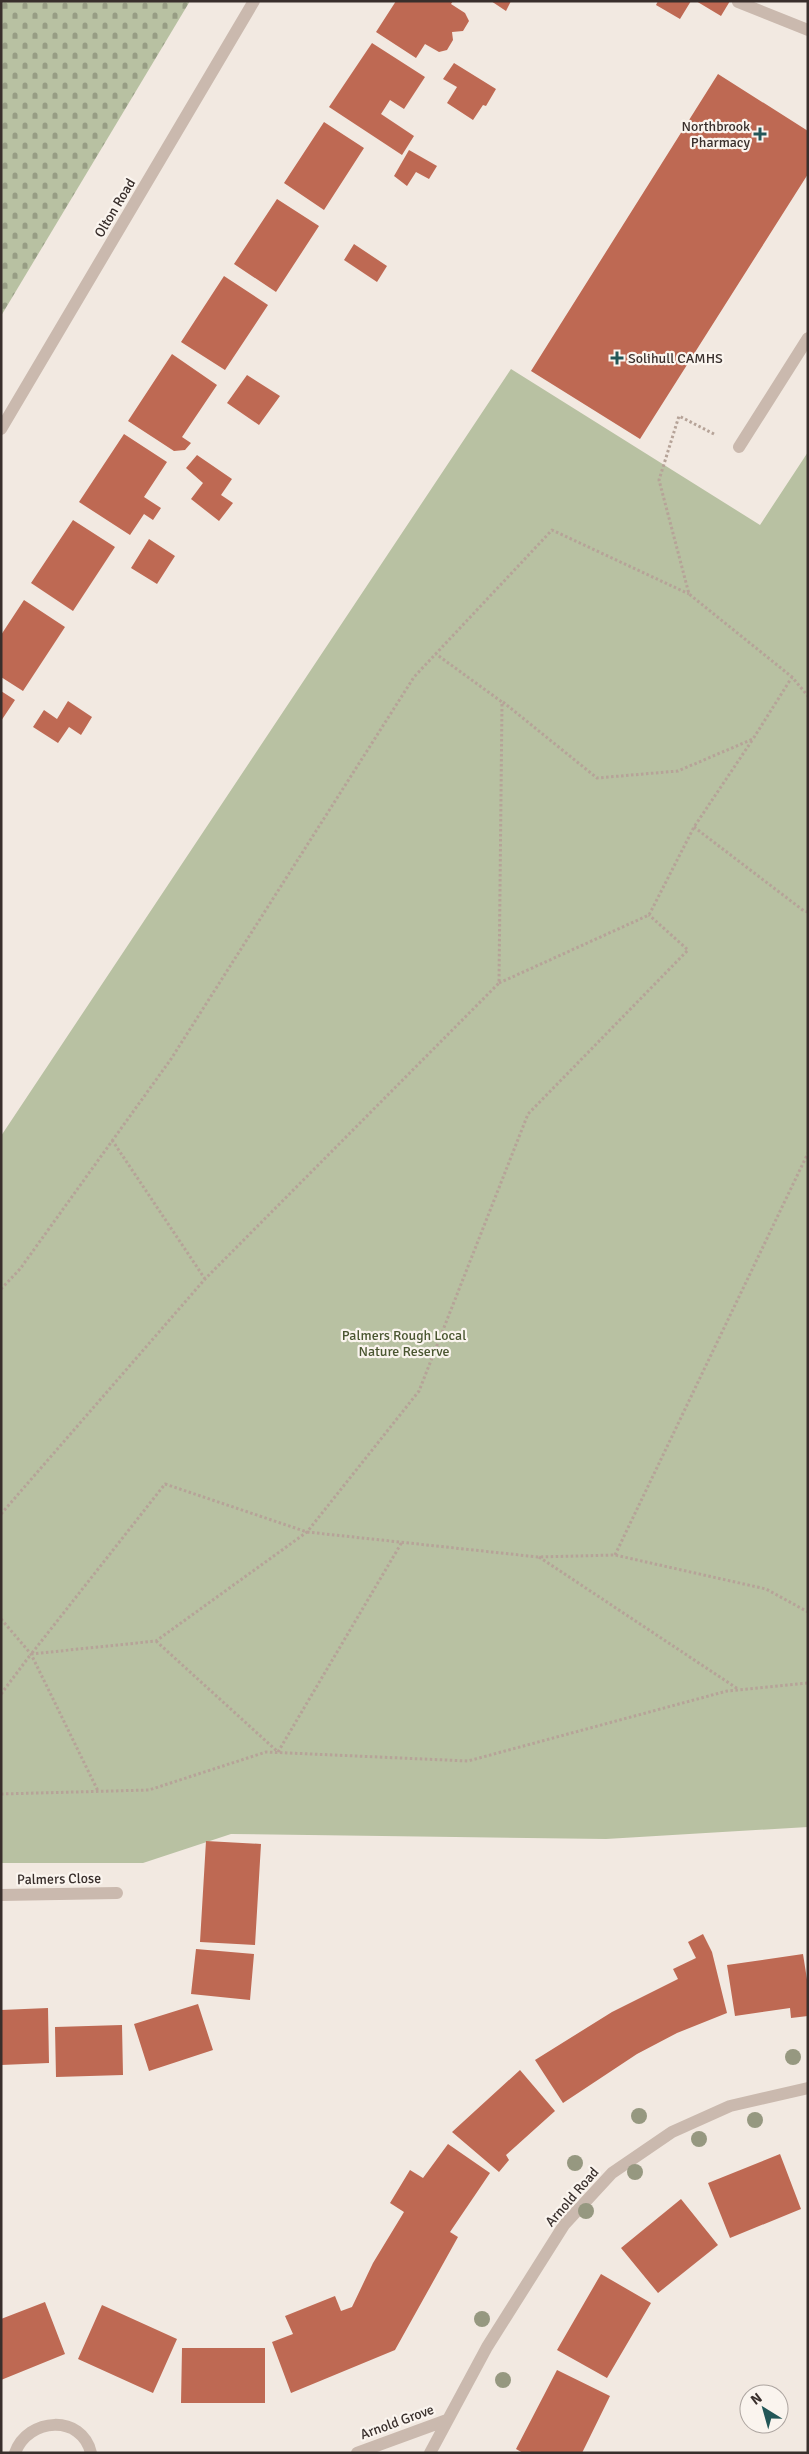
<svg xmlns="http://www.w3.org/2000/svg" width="809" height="2454" font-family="Signika,sans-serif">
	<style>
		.cemetery { fill: url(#cemetery-stones) }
		.park { fill: #b8c1a2 }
		.building { fill: #be6953 }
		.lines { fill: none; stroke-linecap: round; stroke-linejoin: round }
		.path { stroke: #b6a398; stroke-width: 3; stroke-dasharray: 2.5 2.5; stroke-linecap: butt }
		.service { stroke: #cab9ae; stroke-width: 12 }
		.minor { stroke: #cab9ae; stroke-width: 12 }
		.tertiary { stroke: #cab9ae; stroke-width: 12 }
		.tree { fill: #969880 }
		.poi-dot { fill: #235758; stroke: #faf4ee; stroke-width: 2 }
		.labels { text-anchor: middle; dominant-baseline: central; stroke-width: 4.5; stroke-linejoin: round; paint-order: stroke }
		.poi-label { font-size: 14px; fill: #392f2c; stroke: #faf4ee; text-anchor: end }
		.street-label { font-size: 14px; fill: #392f2c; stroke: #faf4ee }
		.park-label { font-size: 14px; fill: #4a5631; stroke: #faf4ee }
	</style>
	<defs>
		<pattern id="cemetery-stones" width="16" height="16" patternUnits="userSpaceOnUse" patternTransform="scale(1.25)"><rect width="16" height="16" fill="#b8c1a2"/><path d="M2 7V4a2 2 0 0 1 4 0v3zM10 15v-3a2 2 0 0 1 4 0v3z" fill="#979d84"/></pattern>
	</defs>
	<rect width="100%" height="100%" fill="#f2e9e1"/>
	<path class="cemetery" d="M1,1H190L1,316Z"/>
	<path class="park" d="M511,369L760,525L808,452V1827L606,1839L231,1834L143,1863H1V1136Z"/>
	<path class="building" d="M396,1H453L451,4L465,13L469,21L463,31L452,32L453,40L447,50L439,52L425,44L416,58L376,32Z
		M491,1H511L506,11Z
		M658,1H691L680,19L656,5Z
		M696,1H730L721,16Z
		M372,43L425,77L404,109L390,100L381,114L414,136L402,155L329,107Z
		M454,63L496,89L486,106L483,105L473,120L447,103L457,87L443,79Z
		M718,74L808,131V174L640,439L531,371Z
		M324,122L364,148L324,210L284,183Z
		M409,150L437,166L429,179L416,172L407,186L394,176Z
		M277,199L319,226L276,292L234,264Z
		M354,244L387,266L377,282L344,260Z
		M224,276L268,305L225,370L181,342Z
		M172,354L217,385L182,437L191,443L185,450L174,451L128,421Z
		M247,375L280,396L259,425L227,403Z
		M124,434L167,462L144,497L161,508L153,520L144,514L130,535L79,502Z
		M197,455L232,479L221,495L233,503L219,521L191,499L203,483L186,468Z
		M73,520L115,547L73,611L31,583Z
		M149,539L175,556L157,584L131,568Z
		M24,600L65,627L23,691L1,677V635Z
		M1,691L15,700L1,721Z
		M68,701L92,717L81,735L69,727L58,743L33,727L44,710L57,719Z
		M206,1841L261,1844L255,1945L200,1942Z
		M703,1934L712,1952L727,2013L677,2033L637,2054L563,2103L535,2060L612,2012L678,1979L673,1969L696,1958L688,1942Z
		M196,1949L254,1954L250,2000L191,1994Z
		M803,1954L808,1986V2016L791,2018L790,2008L735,2016L727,1965Z
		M198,2004L213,2050L149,2071L134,2024Z
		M48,2008L49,2063L1,2065V2010Z
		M122,2025L123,2075L56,2077L55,2027Z
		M520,2070L555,2111L506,2155L509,2160L499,2172L452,2132Z
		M448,2144L490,2173L450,2232L458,2237L395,2350L291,2393L272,2342L293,2334L285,2316L335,2296L341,2311L352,2307L373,2263L404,2212L390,2203L410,2170L423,2178Z
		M780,2154L801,2209L730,2238L708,2183Z
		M681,2199L718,2245L658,2293L621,2248Z
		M601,2274L651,2303L607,2378L557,2350Z
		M45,2302L65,2354L1,2380V2319Z
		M102,2305L177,2339L153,2393L78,2359Z
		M182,2348H265V2403H181Z
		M557,2370L610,2396L582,2453H523L516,2449Z"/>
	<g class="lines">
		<path class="path" d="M714,434L679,416L659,480L689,594L792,677L808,696
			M503,702L597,778L678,771L753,739L792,677
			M694,827L804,911L808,912
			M499,983L649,915L694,827L753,739
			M112,1140L205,1279
			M1,1289L20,1269L171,1059L414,677L552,530L689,594
			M1,1514L205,1279L499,983L502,702L436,654
			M615,1555L808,1153
			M539,1557L738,1689
			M1,1619L31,1654L98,1791
			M156,1641L278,1752L402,1542
			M32,1653L165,1484L307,1532L538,1557L615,1555L766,1589L808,1612
			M1,1694L31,1654L156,1641L307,1532L419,1391L528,1114L688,950L649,915
			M1,1794L149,1790L266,1752L468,1761L727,1691L808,1683"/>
		<path class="service" d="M738,2L808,30
			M739,447L808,338"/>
		<path class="minor" d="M1,1895L117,1893
			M15,2453C28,2417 82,2414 91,2453
			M357,2453L447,2420
			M430,2453L487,2347L564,2225L612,2173L672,2132L730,2106L808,2088"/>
		<path class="tertiary" d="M1,429L254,1"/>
	</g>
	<g class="tree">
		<circle cx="793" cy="2057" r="8"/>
		<circle cx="639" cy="2116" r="8"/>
		<circle cx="755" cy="2120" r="8"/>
		<circle cx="699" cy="2139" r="8"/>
		<circle cx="575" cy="2163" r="8"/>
		<circle cx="635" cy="2172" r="8"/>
		<circle cx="586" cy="2211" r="8"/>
		<circle cx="482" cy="2319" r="8"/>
		<circle cx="503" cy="2380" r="8"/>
	</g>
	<g class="poi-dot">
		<path d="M757.5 126.5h5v5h5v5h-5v5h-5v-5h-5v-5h5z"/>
		<path d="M614.5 350.5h5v5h5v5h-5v5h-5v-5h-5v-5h5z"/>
	</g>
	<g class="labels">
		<g class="poi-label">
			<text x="750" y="126">Northbrook<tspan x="750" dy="16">Pharmacy</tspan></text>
			<text x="628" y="358" text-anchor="start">Solihull CAMHS</text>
		</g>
		<g class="street-label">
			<text transform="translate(115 208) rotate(-59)">Olton Road</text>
			<text transform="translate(59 1879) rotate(-1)">Palmers Close</text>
			<text transform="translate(572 2197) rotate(-49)">Arnold Road</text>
			<text transform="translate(397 2422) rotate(-20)">Arnold Grove</text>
		</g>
		<g class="park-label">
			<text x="404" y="1335">Palmers Rough Local<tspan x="404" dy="16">Nature Reserve</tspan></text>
		</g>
	</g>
	<rect width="809" height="2454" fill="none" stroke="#392f2c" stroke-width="5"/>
	<g transform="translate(764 2409) rotate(323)"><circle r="24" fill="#faf4ee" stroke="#ada5a0"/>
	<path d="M0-4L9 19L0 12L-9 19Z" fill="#235758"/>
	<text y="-8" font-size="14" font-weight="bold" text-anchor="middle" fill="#392f2c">N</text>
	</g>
</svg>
